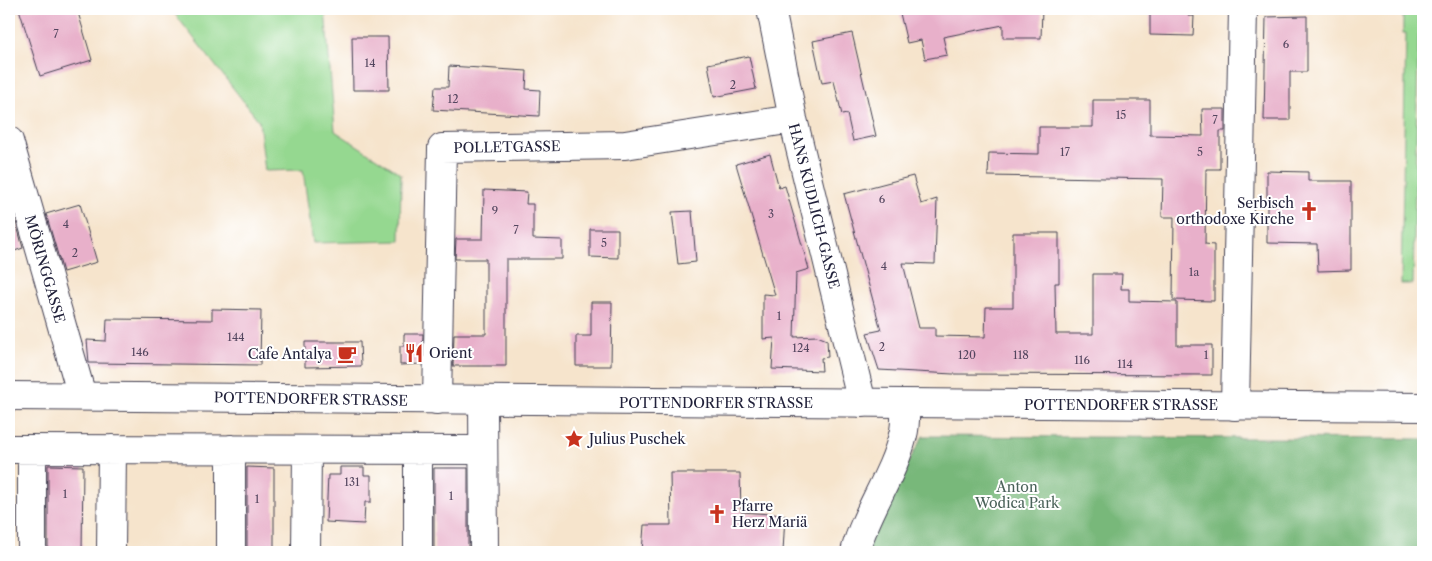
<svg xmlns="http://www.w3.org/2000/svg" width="1432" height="561" font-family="'Libre Caslon Text',serif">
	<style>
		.green { fill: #95d890; stroke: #5c7d66 }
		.forest { fill: #78b87a; stroke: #4d6d5a }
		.building { fill: #e8b0ca }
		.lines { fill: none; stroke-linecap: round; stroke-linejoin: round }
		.minor-casing { stroke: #423f51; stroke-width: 30 }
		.secondary-casing { stroke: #423f51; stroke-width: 30 }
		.minor { stroke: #fff; stroke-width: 28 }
		.secondary { stroke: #fff; stroke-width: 28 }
		.labels { text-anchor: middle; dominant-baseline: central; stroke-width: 4; stroke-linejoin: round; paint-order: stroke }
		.number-label { font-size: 11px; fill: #54465f }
		.street-label { font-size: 14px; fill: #22223b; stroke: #fff }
		.poi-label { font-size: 14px; fill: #22223b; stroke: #fff; text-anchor: start }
		.park-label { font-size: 14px; fill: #4a6259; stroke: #fff }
	</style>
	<rect width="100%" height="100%" fill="#fff"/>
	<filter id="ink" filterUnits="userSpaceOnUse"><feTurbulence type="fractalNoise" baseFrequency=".02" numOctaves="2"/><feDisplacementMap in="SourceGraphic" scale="10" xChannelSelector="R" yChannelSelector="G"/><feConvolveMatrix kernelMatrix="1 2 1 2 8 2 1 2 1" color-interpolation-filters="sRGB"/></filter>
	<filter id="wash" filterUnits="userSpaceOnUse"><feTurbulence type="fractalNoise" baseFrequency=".0096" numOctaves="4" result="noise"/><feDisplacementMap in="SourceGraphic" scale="20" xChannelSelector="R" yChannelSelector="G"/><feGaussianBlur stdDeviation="1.12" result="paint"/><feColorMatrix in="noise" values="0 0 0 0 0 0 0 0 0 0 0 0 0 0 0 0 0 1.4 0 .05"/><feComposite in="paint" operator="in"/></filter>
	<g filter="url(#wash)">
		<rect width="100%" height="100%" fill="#f6e4cc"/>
		<path class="green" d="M171,9H325L335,131L401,174L400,241L313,243L303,170L265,171L259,121Z
			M1403,11H1419L1413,284H1401L1406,33H1403Z"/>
		<path class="forest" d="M923,436L1423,439V552H866L874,522Z"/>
		<g id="blocks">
			<path class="building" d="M19,9H77L92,60L40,76Z
				M899,9H1042L1041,38H1003V25L943,37L947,55L925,59L921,40L907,43Z
				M1150,9H1188V16H1194L1193,36L1150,35Z
				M1307,16V72H1290V120H1264L1266,17Z
				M852,33L876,136L853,141L847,114L842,115L834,81L822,83L813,41Z
				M352,37H388L389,90H353Z
				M749,56L756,89L714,97L708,64Z
				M449,66L527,71L526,89L540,90L539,116L433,110L435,87H448Z
				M1093,100H1150V135L1203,136L1202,109H1225V131H1220V169H1206L1205,244L1214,245V301L1173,300L1174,217H1162L1163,179L988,176L989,153L1039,154V127H1093Z
				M770,154L779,188L785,186L809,269L796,273L794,337L817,336L827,340L828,357L821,358L822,371L772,369L774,338L763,339V294L775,295L736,164Z
				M1267,171L1308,172V181H1351V270L1318,271L1317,244L1267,243Z
				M913,176L921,204L937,199L935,264L903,263L919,328H935V336L985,337L986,307H1013V233H1059V283H1055L1056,334H1093V274H1122L1121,289H1129V301L1177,302V345H1212V375L953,374L879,370L867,333L881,330L844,194Z
				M484,190L527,192L526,204H533V239L562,240V259H506V366H453L454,334H486V259H455L456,239H483Z
				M80,204L97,262L63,272L46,214Z
				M692,211L696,262L678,264L672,212Z
				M16,222L23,248L9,253V225Z
				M590,229H618V258L590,257Z
				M591,302H612L611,366H576V336H591Z
				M212,309L261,310L260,365L89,363L87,340L106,341L107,319L212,320Z
				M404,334H423L422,364L400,365V346H404Z
				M305,342H360L361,366L305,367Z
				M48,465L83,466L82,552H48Z
				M247,467L274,468V552H247Z
				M340,467H364V475H371V502H365L364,524L326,522L328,475H340Z
				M434,468H468V552H434Z
				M670,473H740L741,512L785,515L783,552H642L644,525H671Z"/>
		</g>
	</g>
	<g filter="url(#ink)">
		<use href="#blocks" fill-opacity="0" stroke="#423f51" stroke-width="1"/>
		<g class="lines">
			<g class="minor-casing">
				<path id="minor" d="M771,9L793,119L862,403
					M9,141L82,396
					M437,400L442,148L625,145L793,119
					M483,401L484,552
					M1235,406L1243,9
					M9,449L483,450
					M32,449V552
					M111,552L112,449
					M231,552V449
					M306,552L307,450
					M418,552V450
					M855,552C866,511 893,476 903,435C906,425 905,414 905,404"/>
			</g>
			<g class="secondary-casing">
				<path id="secondary" d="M9,396L1423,407"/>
			</g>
			<use href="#minor" class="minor"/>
			<use href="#secondary" class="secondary"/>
		</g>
	</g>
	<defs>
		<g id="church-bare" transform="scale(1.5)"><path d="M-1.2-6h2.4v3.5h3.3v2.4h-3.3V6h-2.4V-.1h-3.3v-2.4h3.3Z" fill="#c8321e" stroke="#fff" stroke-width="2.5" paint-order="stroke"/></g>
		<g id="restaurant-bare" transform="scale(1.5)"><path d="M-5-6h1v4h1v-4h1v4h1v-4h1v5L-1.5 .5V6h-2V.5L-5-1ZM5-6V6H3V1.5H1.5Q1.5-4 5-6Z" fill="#c8321e" stroke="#fff" stroke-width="2.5" paint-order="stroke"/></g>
		<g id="cafe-bare" transform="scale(1.5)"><path d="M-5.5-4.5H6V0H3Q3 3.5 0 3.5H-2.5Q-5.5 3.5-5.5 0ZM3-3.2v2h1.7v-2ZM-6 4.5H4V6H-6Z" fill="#c8321e" stroke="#fff" stroke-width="2.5" paint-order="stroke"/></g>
		<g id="sight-bare" transform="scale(1.5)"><path d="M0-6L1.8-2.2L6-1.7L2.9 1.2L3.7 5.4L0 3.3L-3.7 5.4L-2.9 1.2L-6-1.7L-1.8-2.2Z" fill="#c8321e" stroke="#fff" stroke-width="2.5" paint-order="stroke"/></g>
	</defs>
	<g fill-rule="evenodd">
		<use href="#church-bare" x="1309" y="211"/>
		<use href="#restaurant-bare" x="414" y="353"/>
		<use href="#cafe-bare" x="347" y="354"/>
		<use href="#sight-bare" x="574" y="439"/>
		<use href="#church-bare" x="717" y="514"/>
	</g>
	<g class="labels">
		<g class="number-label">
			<text x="56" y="34">7</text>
			<text x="1286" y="44">6</text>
			<text x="370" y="63">14</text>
			<text x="733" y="85">2</text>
			<text x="453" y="99">12</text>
			<text x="1121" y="115">15</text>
			<text x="1215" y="120">7</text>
			<text x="1065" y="152">17</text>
			<text x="1200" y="152">5</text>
			<text x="882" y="199">6</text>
			<text x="495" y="211">9</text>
			<text x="771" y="214">3</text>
			<text x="66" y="224">4</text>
			<text x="516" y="230">7</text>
			<text x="604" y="243">5</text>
			<text x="75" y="253">2</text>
			<text x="884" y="266">4</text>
			<text x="1194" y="272">1a</text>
			<text x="779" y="316">1</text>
			<text x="236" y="337">144</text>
			<text x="882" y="347">2</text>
			<text x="801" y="348">124</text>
			<text x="140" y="352">146</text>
			<text x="967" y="355">120</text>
			<text x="1021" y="355">118</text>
			<text x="1206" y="355">1</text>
			<text x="1082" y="360">116</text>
			<text x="1125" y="364">114</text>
			<text x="352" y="482">131</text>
			<text x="65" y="494">1</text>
			<text x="451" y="496">1</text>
			<text x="257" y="499">1</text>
		</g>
		<g class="street-label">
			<text transform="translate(507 147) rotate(-1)">POLLETGASSE</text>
			<text transform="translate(814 206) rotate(76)">HANS KUDLICH-GASSE</text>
			<text transform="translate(45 269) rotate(74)">MÖRINGGASSE</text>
			<text transform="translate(311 399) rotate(1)">POTTENDORFER STRASSE</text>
			<text x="716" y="403">POTTENDORFER STRASSE</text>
			<text x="1121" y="405">POTTENDORFER STRASSE</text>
		</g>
		<g class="poi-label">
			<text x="1294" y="203" text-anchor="end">Serbisch<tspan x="1294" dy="16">orthodoxe Kirche</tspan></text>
			<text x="429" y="353">Orient</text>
			<text x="332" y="354" text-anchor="end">Cafe Antalya</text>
			<text x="589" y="439">Julius Puschek</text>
			<text x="732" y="506">Pfarre<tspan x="732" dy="16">Herz Mariä</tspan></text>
		</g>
		<g class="park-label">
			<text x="1017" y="487">Anton<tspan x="1017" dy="16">Wodica Park</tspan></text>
		</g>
	</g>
	<rect width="1432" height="561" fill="none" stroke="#fff" stroke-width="30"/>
</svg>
